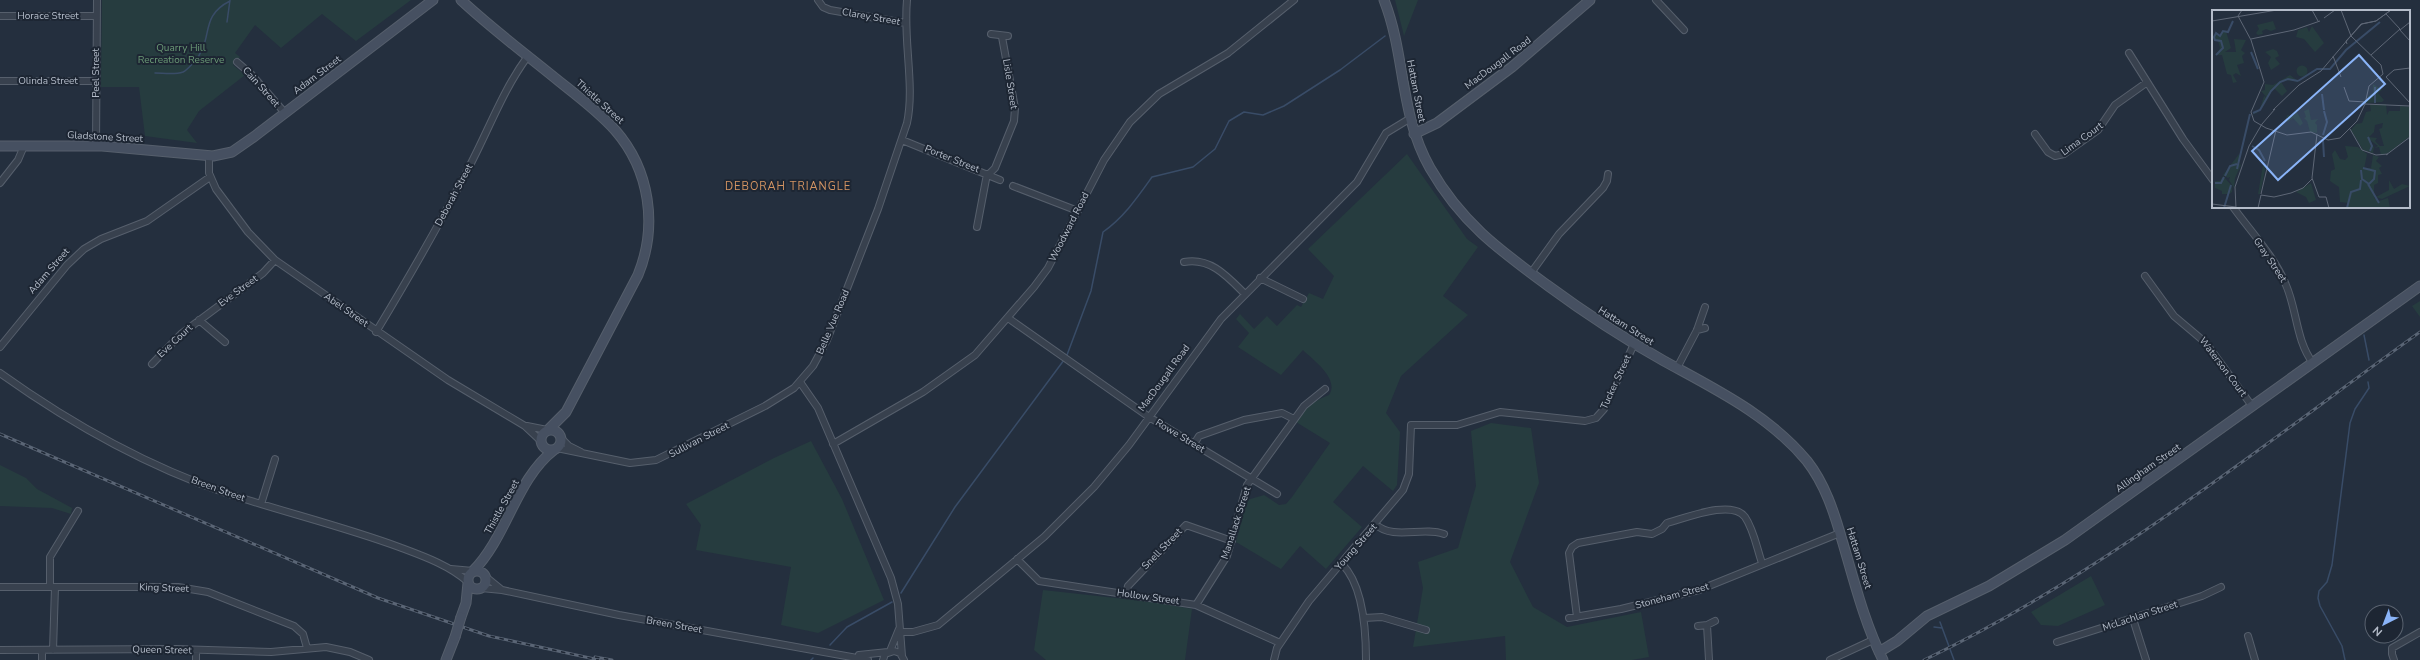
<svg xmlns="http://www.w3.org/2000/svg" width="2420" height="660" font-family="'Nunito Sans',sans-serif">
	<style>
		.green { fill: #263c3f }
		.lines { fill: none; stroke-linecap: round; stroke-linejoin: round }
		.stream { stroke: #394c67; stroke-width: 1.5 }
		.street-casing { stroke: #565f6c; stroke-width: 8 }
		.secondary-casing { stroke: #565f6c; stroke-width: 11 }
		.street { stroke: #38414e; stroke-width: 6 }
		.secondary { stroke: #465061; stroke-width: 9 }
		.rail-casing { stroke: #5a6575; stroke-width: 3 }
		.rail { stroke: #1d2633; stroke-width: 1.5; stroke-dasharray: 4.5; stroke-linecap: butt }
		.secondary-bridge-casing { stroke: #565f6c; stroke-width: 11; stroke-linecap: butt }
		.secondary-bridge { stroke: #465061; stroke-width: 9 }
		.labels { text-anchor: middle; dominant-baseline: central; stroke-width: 4; stroke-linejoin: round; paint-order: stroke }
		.street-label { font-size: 10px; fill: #b4bcc9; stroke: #1d2633 }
		.park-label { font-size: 10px; fill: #6b9a76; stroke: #1d2633 }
		.neighbourhood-label { font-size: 11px; letter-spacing: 1px; fill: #d59563; stroke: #1d2633 }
		.inset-river { fill: none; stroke: #394c67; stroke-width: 2 }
		.inset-road { fill: none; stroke: #5e6776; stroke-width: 1 }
		.view { fill: #8ab4f8; fill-opacity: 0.15; stroke: #8ab4f8; stroke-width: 2 }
		.inset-edge { fill: none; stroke: #b4bcc9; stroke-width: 2 }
	</style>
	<rect width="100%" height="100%" fill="#242f3e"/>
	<path class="green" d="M102,0H411L356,41L322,14L281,48L255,25L235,53L240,57L233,65L245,75L199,111L187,130L197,143L145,136L139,87H101Z
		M1395,0H1418L1404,36Z
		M1407,154L1467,239L1478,247L1443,296L1468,315L1401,376L1386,413L1400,432L1397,485L1393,491L1363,466L1333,502L1362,527L1326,569L1300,546L1281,569L1236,542L1247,500L1264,495L1279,505L1286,504L1292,497L1330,443L1296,422C1307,406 1312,402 1329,395C1340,379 1313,360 1303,350L1281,375L1238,347L1249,333L1236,319L1240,314L1254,329L1267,316L1277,326L1297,305L1301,307L1309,293L1323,299L1334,276L1308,249Z
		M2420,301V317L2412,306Z
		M1491,423L1531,428L1539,483L1510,562L1533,607L1567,627L1641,612L1649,657L1632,660H1506L1505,636L1413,647L1423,588L1418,562L1458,548L1476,486L1471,431Z
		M811,441L842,499L884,600L818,633L781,625L791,567L696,550L701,525L686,504L774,458Z
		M0,465L26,478L37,489L72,508L71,514L52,508L0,506Z
		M2091,576L2105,605L2058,626L2041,625L2031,612Z
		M1043,590L1161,603L1192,609L1185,660H1046L1034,650Z"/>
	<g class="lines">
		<path class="stream" d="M227,22L230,0
			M155,73C163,73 175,75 183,72C187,70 191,65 194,62C215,39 198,17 230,1
			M2364,335L2369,360
			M1067,355L1091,291L1103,232C1124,217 1137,198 1152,177L1193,167L1215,149L1229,121L1244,112L1263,115L1284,106L1340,70L1385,36
			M901,593L955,507L1064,360
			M1940,622L1954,660
			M1934,627L1942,628
			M830,645L847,627L892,602
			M811,660L813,658
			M2345,660L2342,646L2320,606L2318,598L2319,591L2327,582L2332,565L2350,423L2355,409L2369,388L2368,382"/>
		<g class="street-casing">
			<path id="street" d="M818,0L823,7L830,10L905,23
				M1656,0L1684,30
				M0,16H96
				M991,34L1008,36
				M2129,53L2183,139L2213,180
				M237,62L251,74L285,113
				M0,81H96
				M2035,134L2048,152L2055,156L2064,154L2098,130L2115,105L2146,83
				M902,140L1000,180
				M96,146L97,0
				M209,156V173L216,189L248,232L275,260L448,380L525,426L541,441
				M989,174L995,168L1014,121L1015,108L1002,37
				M0,183L18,160L24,146
				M1013,186L1078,211
				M2233,207C2251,232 2275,257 2286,285C2297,310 2296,341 2313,363
				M977,227L987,174
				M1184,262C1210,257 1227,276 1244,293
				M1531,273L1559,234L1603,188L1607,181L1608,174
				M2145,276L2174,316L2206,343L2252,406
				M1260,278L1303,299
				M1008,318L1149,417L1277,494
				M199,320L225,342
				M1697,330L1705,328
				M376,332C408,279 439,225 467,171C488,132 502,91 528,56
				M0,347L67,265L84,249L101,239L147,221L210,177
				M152,364L181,334L263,273L275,260
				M1677,368L1697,330L1705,307
				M0,373C70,423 144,465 226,493C283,512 342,526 399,547C423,556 449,565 468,582
				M800,382L818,408L891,578L898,604L902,656
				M527,426L547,430
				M562,439L569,446L581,452
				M833,444L923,392L975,355L1034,287L1048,268L1104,160L1130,122L1159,94L1228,53L1294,0
				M1194,444L1199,436L1244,420L1282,413L1294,419
				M557,448L630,463L656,460L765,406L794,388L813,366L827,340L878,209L907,123C915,86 903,40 907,0
				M261,504L275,459
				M1375,524C1394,541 1422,526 1444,534
				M1017,559L1039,581L1196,605L1280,643
				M1342,564C1363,585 1366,631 1366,660
				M451,569L473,571
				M486,577L502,590
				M0,587H178L208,592L294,626L303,634L307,648
				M50,587V557L78,511
				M481,588L502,590L619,615L868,660
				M1126,594L1128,586L1186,525L1232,541
				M1196,605L1227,556L1247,485L1304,406L1325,389
				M1577,617L1569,553L1572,547L1578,543L1637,532L1652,534L1662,529L1667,523C1686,518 1732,499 1745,517C1754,530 1757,549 1762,563
				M1364,618L1382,617L1426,630
				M1569,618L1621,609L1699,590L1840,533
				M2133,619L2146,660
				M1707,625L1709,660
				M1698,626L1707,625L1715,621
				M898,632H913L938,625L1044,537L1094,487L1129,445L1221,319L1357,182L1386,133L1409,119
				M2248,636L2255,660
				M2057,642L2202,596L2221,587
				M0,650L176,649L271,652L326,647L350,652L369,660
				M53,650L55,587
				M890,651L899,629
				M859,655L888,652
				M42,660V650
				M196,660V650
				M883,660L885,654L894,651L900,653L904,660
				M1274,660L1277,648L1309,601L1403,490L1409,474L1411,425H1457L1500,412L1585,421L1596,418L1604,409L1634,344
				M1830,660L1873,640
				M2394,660L2392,654V648L2420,632"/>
		</g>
		<g class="secondary-casing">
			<path id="secondary" d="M461,0C492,29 527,55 560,82C579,97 599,112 615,130C650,170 658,226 638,275L566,412L549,429
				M1384,0C1406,56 1399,113 1430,168C1461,222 1498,249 1547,285C1585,313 1623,338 1664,361C1715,389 1769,415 1807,461C1825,484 1834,512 1842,540C1854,580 1864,622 1883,660
				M1414,134L1437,123L1512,67L1590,0
				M0,146H102L213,156L232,152L255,136L433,0
				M541 440a10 10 0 1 1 20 0a10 10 0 1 1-20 0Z
				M468 580a9 9 0 1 1 18 0a9 9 0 1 1-18 0Z
				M473,571C507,537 516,479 554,450
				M461,617L466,603L468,583
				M1879,652L1897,641L1927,616L1989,586L2065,540L2420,286
				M446,660L455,637"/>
		</g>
		<use href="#street" class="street"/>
		<use href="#secondary" class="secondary"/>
		<g class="rail-casing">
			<path id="rail" d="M0,434L378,598L489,636L599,660
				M595,657L612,660
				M1924,660C2103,574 2259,448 2420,332"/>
		</g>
		<use href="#rail" class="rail"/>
		<g class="secondary-bridge-casing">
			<path id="secondary-bridge" d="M455,637L461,617"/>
		</g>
		<use href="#secondary-bridge" class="secondary-bridge"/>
	</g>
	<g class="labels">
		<g class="street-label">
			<text x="48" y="16">Horace Street</text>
			<text transform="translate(871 17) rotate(10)">Clarey Street</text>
			<text transform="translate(1498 63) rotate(-37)">MacDougall Road</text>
			<text transform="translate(96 73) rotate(-90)">Peel Street</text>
			<text transform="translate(317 75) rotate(-37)">Adam Street</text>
			<text x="48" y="81">Olinda Street</text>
			<text transform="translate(1010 84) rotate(81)">Lisle Street</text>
			<text transform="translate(261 87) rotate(48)">Cain Street</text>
			<text transform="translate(1416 91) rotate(79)">Hattam Street</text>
			<text transform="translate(600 102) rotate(42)">Thistle Street</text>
			<text transform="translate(105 137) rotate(3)">Gladstone Street</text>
			<text transform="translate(2082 139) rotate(-36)">Lima Court</text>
			<text transform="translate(952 159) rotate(22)">Porter Street</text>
			<text transform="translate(454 195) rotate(-62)">Deborah Street</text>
			<text transform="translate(1069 227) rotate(-63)">Woodward Road</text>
			<text transform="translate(2270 260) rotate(56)">Gray Street</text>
			<text transform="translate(49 271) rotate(-49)">Adam Street</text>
			<text transform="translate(238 291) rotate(-36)">Eve Street</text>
			<text transform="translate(346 310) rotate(35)">Abel Street</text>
			<text transform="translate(833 322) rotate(-67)">Belle Vue Road</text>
			<text transform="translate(1626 326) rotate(32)">Hattam Street</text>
			<text transform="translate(175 341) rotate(-43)">Eve Court</text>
			<text transform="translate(2223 367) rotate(53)">Waterson Court</text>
			<text transform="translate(1164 378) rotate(-54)">MacDougall Road</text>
			<text transform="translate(1616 382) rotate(-65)">Tucker Street</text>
			<text transform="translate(1180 436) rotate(31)">Rowe Street</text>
			<text transform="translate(699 440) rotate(-27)">Sullivan Street</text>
			<text transform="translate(2148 468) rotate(-35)">Allingham Street</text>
			<text transform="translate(218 489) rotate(20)">Breen Street</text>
			<text transform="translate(502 507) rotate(-61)">Thistle Street</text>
			<text transform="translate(1236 523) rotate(-72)">Manallack Street</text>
			<text transform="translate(1356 547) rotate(-49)">Young Street</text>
			<text transform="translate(1162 549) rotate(-46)">Snell Street</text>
			<text transform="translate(1859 558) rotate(73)">Hattam Street</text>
			<text transform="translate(164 588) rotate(2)">King Street</text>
			<text transform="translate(1672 596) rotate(-15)">Stoneham Street</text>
			<text transform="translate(1148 597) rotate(8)">Hollow Street</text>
			<text transform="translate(2140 616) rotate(-18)">McLachlan Street</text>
			<text transform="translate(674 625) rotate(10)">Breen Street</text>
			<text transform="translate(162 650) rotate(1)">Queen Street</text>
		</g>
		<g class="park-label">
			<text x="181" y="48">Quarry Hill<tspan x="181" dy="12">Recreation Reserve</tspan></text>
		</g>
		<g class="neighbourhood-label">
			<text x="788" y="186">DEBORAH TRIANGLE</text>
		</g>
	</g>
	<g transform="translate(2212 10)">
		<rect width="198" height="198" fill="#242f3e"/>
		<path d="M61,11L64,19L59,21L54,19L50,21L51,24L46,25L44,23L47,19L45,15ZM100,16L112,33L103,42L92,29L84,27L86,20L95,17L97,22ZM11,21H14L19,38L13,42H24L22,29L34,30L29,40L33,43L30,46L32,53L25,55L29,66L24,63L21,65L25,72L21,73L19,65L15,64L10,45H4L8,38L6,31L1,27L4,22L8,26ZM61,39L65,41L67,46L63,48L68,54L59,60L56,53L59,47L53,42ZM84.5 61a5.5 5.5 0 1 1 11 0a5.5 5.5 0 1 1-11 0ZM78,65L87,72L75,70L69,72L75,81L70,86L62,78L45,103L48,111L45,103L40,105L48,99L52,86L55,88L49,81L53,80V74L61,75ZM161,74L170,80L166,83L172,90L170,92L154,93L156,86L161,83ZM174,94L175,105L177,101H188V96L198,97V126L176,143L169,145L167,137L162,138L166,136L157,129L158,134L162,137L161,143L151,140L139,120L144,114L150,113L154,102L159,101L158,95ZM171,113L170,118L167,119L172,136H168L163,131L165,128L157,127L162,122L163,115ZM97,99L99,110L106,109L103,113L105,115V123L98,122L95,111L92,108L94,107L92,101ZM85,102L91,113L88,116L81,108L76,112L74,110L75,105L81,106ZM133,136L146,137L155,144L152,159L159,158L161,145L167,147L164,151L170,156L167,158L170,164L166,165V173L162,175V188L167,191L176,188L178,198H134L137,193L128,192L127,177L118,171L119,161L123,159L120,144L123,140L128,149L133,150L136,147ZM27,144V154L29,155L23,168L22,178L17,170L18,167L16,168L11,165ZM51,155L54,156L48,184H46ZM11,166L20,176V182L16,185L14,195L15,184H10V181L3,178V171H8ZM177,170L182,179L190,174L198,176L170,189L164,187L177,180ZM99,173L104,190L97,193L94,187L84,182Z" fill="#263c3f" fill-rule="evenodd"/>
		<path class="inset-river" d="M39,42L46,59M4,45L11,38L9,31L3,30L2,27L4,23L8,26L11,21L16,22L21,11M86,71L105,59H118L134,40L168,12M163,77V93M110,84L112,100M41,103L48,100L59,81L68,72L76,69L86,71M111,125L115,112L112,101M156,127L160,136L158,141M111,130L112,147M40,136L47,140L53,151M25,159L38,104M149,160L150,169L157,174L162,169L163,161L151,158M13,166L18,156L25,154M3,173H9L12,167M156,174L167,193M12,198L19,175M135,198L139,182L148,179L149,170"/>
		<path class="inset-road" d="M30,0L26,6L39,30L52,72L39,102L42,111L54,118L75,125L99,122L116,130L128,128L145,111L153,94L157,76L171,64M100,0L106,11M129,0L139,26M174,4L188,19M112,8L123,0M0,11L65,0M187,19L198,31M188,20L198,12M139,26L169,55L171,64M39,29L82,20L108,11M135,34L134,31L150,14L164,11L179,0M159,45L188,19M121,46L129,67M174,67L198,93M174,67L182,60L198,58M132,77L137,91L154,92M153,94L198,96M61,100L87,75L109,61L149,14L164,11L179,0M138,119L150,140L164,145L176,144M105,124L100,168L107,187H114L117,198M174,145L198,127M49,184L64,120M49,185L62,187L79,183L91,178L100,169M0,194L24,197M24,198L23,177L37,136L50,114L63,99M46,198L49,185"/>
		<path class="view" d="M147,45L173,74L66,170L40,141Z"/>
		<rect width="198" height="198" class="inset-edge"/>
	</g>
	<g transform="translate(2384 624) rotate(222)"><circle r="19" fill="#1d2633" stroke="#59626f"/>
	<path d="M0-3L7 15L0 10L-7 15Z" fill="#8ab4f8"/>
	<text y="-6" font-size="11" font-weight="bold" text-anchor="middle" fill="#b4bcc9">N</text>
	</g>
</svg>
